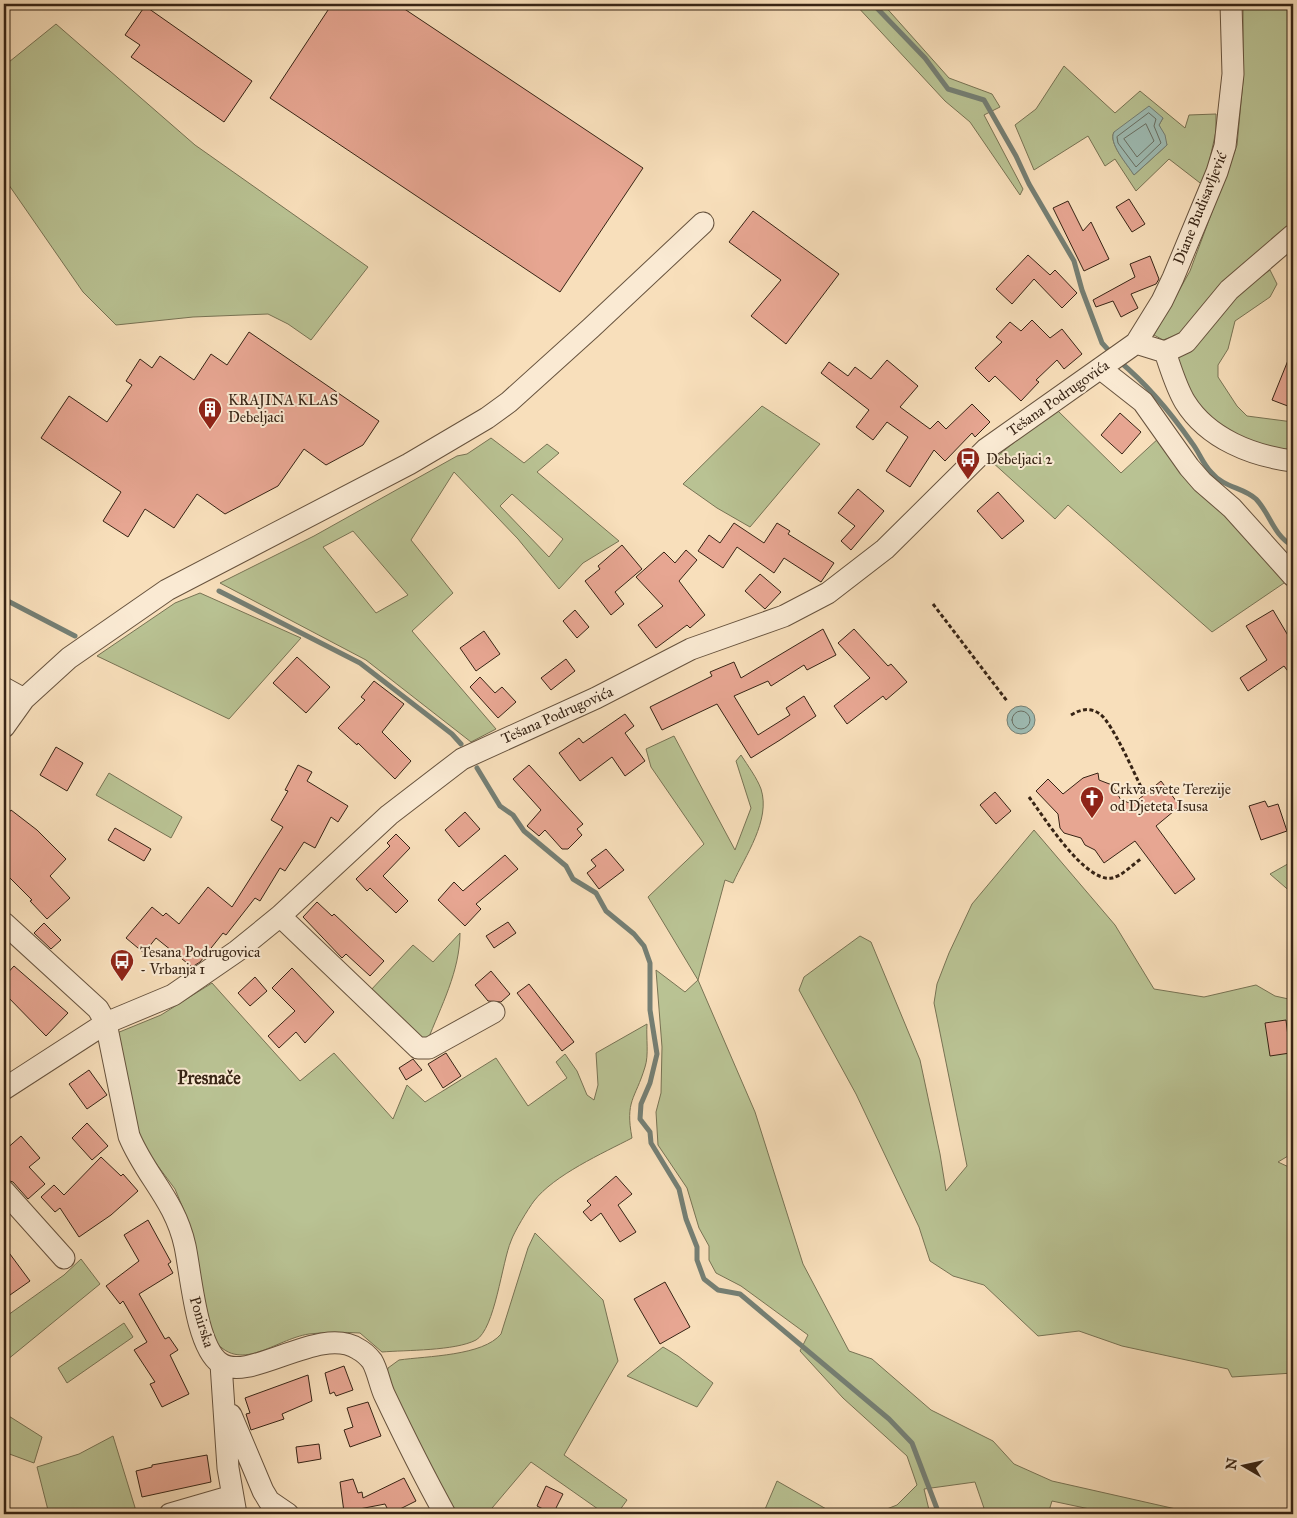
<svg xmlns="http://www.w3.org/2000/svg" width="1297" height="1518" font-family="'IM FELL Great Primer',serif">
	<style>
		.green { fill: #b9c293; stroke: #787354; fill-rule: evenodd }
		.water { fill: #9ebcb4; stroke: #757f74 }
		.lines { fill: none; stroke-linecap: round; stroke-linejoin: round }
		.shore { stroke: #6a7064; stroke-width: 1 }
		.stream { stroke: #757f74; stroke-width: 5 }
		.building { fill: #e7a692; stroke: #372415 }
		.minor-casing { stroke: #67533e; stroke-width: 23 }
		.path { stroke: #372415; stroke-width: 3; stroke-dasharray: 4 2.5; stroke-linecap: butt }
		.minor { stroke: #faead3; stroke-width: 21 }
		.labels { text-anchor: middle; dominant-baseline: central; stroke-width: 4; stroke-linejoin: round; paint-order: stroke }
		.street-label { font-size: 15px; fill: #372415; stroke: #faead3 }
		.poi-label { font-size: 15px; fill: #372415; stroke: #faead3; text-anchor: start }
		.quarter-label { font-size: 18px; font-weight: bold; fill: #372415; stroke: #faead3 }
	</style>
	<rect width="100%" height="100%" fill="#f8dfbb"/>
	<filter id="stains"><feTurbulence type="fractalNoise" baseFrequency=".004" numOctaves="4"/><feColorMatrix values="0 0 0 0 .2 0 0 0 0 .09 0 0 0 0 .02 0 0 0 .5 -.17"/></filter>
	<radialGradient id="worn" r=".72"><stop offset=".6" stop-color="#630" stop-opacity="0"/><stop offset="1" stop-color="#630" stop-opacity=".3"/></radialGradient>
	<path class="green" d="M855,4H883L949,78L992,94L1000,107L984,115L1023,189L1020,195L970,122L945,101Z
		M1243,4H1293V224L1244,267L1219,285L1186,332L1163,340L1154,335L1190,271L1237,145L1243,81Z
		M56,24L195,145L368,267L311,340L288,324L268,314L193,317L116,325L83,292L4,178V66Z
		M1064,66L1115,113L1140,91L1185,128L1189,115L1216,114V131L1204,186L1169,159L1136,191L1115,159L1105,166L1088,136L1034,170L1015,125L1036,109ZM1163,118L1159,125L1167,145L1134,175C1127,164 1108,143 1114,132Z
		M1270,270L1277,284L1270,297L1235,321L1228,349L1218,365V377L1237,406L1247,416L1293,422V457L1247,446L1192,404L1173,357L1230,299Z
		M762,406L820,444L750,527L717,508L683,484Z
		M1056,409L1121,473L1160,437L1287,581L1212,632L1068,505L1055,519L991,461Z
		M491,438L524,463L547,444L559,453L537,472L619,541L583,563L559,589L518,539L454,472L411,540L453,593L412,631L496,729L471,742L366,660L220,583L314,536L457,456L467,454ZM512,494L563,539L549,557L500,506ZM353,531L408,595L376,613L323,547Z
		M200,593L301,638L229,719L97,656L175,603Z
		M674,736L735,850L751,808L736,761L741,755C748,766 757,778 761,789C771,820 745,856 733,883L725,880L698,980L755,1112L803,1264L849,1351L872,1359L931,1410L993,1441L1014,1464L1052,1481L1198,1514H1113L1052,1501L1048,1514H986L975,1482L924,1489L930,1514H874L897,1505L917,1485L907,1456L843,1398L800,1351L808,1335L741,1286L716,1273L709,1260V1246L699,1228L687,1188L658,1145L656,1112L661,1093L662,1047L656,970L685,992L698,980L648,897L704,844L651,767L646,749Z
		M109,773L182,817L171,838L96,795Z
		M1034,830L1115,925L1154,989L1204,997L1256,985L1275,996L1293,1000V1153L1278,1162L1293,1169V1373L1232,1377L1228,1369L1122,1346L1079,1331L1038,1336L984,1285L953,1276L930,1261L919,1227L856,1094L799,990L804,977L860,936L871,942L920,1060L940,1154L946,1191L967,1166L934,1003L937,984L949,953L972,904Z
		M1293,861V894L1270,874Z
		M460,933C460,971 441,1006 427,1042L370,991L413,945L433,962Z
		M212,983L300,1081L334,1053L393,1119L407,1085L425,1102L496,1058L528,1106L567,1078L556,1062L565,1054L577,1071L587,1095L594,1100L598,1085L596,1053L647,1024C646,1038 649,1055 645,1067C635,1100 625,1100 632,1138C603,1153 554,1175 534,1201C528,1209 514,1232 511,1241C502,1262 495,1329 476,1340C455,1351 406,1350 382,1352L360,1333C343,1332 325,1332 309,1334C275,1339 239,1376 213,1338L185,1213L175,1189L146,1150L138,1132L117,1033L161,1015Z
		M535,1233L603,1300L618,1361L564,1455L627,1500L617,1514H605L531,1462L487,1514H455L386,1380L388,1368L399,1360C427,1356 483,1356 501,1334L528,1248Z
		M81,1259L100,1284L7,1360L4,1369V1310L8,1315L64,1275Z
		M124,1323L133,1337L67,1383L58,1368Z
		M663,1347L678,1356L713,1383L697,1407L627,1376Z
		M4,1413L42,1437L34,1463L4,1452Z
		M113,1436L137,1514H49L37,1467L79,1454Z
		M777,1481L828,1510L845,1514H763Z"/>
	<path class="water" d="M1149,106L1163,118L1159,125L1165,135L1167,145L1134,175C1127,164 1108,143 1114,132Z
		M1007 720a14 14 0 1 1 28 0a14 14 0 1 1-28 0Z"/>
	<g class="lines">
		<path class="shore" d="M1149,113L1156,119L1154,126L1161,143L1136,167L1118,143L1117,137Z
			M1146,124L1154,141L1137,157L1124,139Z
			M1012 720a9 9 0 1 1 18 0a9 9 0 1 1-18 0Z"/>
		<path class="stream" d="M873,4L925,58L948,89L984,100L1016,156L1029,184L1074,261L1082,290L1102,343L1111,353
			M1119,361C1148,385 1171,413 1192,443C1199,452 1203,464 1211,472C1224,488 1243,487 1256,499C1271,515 1273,535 1293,546
			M219,591L360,663L452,734L461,744
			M4,599L75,636
			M477,768L500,806L513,815L524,831L566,866L573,879L596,893L606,911L634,934L644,946L650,963V1010L657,1054L650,1083L641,1104L640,1119L650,1132L651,1143L679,1189L686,1219L697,1247V1260L704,1279L718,1290L740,1294L889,1419L912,1443L939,1514"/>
	</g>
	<path class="building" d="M332,4H397L643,168L560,292L270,98Z
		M145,6L252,81L224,122L131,57L140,45L125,35Z
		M1129,199L1145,224L1132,232L1116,207Z
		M1068,201L1083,231L1091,222L1109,259L1084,271L1053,208Z
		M753,211L839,274L786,344L751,316L781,280L729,242Z
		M1028,255L1050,275L1055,270L1077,293L1062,308L1034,279L1012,304L996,289Z
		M1150,256L1159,279L1156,284L1131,294L1138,308L1121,317L1113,301L1096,307L1093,300L1135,277L1130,264Z
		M1032,320L1050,338L1062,329L1082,354L1064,369L1057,360L1036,380L1039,382L1021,401L995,376L989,382L975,368L1002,342L996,337L1010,322L1021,331Z
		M249,332L379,421L363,445L326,465L304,449L278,486L225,514L197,494L174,528L145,509L128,537L103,521L121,492L41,438L69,396L107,422L132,385L126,381L140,359L152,368L160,356L194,380L211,354L227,365Z
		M1293,348V408L1272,400Z
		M887,360L918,386L900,407L930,429L938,421L946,429L972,404L990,422L975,437L972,433L945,461L934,450L910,487L886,471L908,437L887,422L873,440L856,427L869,410L821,373L829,362L848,376L855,367L871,379Z
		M1120,413L1141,432L1122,454L1101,435Z
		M858,489L884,511L851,550L841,541L855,526L838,513Z
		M998,492L1024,521L1002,539L977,511Z
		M734,523L764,543L777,523L790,531L788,534L834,563L821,582L784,558L774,573L737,547L723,568L698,551L709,535L720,543Z
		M622,545L642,569L615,592L624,604L611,615L585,581L600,569L598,566Z
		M686,550L697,560L679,581L705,615L690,628L687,625L656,648L638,625L663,606L636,577L664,552L675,563Z
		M760,574L781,592L765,609L745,591Z
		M575,610L589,627L577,638L563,621Z
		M1273,610L1293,644V678L1284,666L1248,691L1240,678L1267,660L1246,626Z
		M823,629L836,655L807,670L804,665L771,686L768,681L734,696L758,735L790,715L786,708L804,696L816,716L780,740L751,758L717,704L662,730L650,707L712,676L710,672L734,662L741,678Z
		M854,629L888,666L891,664L907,682L886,700L883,696L847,724L834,706L870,678L838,643Z
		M484,631L500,654L476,671L460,648Z
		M297,657L330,687L306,713L273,683Z
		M566,659L575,671L551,690L541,678Z
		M480,677L495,693L502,687L516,702L498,718L470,687Z
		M374,681L404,704L382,732L411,761L395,779L358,743L357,745L338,728L365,700L361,697Z
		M625,714L634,726L625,733L645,761L625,776L612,757L580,781L559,753L579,738L583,743Z
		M56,747L83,763L67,791L40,775Z
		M298,765L312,772L307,781L348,806L338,822L331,817L315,848L304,842L285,871L280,868L260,901L255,898L226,935L223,933L200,962L192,967L156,938L144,953L126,938L152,907L163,916L166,913L179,924L208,887L232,907L283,827L271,820L288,791L285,790Z
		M529,765L583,824L577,829L582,835L568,849H562L545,830L539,836L527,826L541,810L513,779Z
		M1098,773L1099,780L1112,785L1121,800L1133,804L1161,781L1180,806L1156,826L1195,879L1175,894L1135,841L1104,863L1095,850L1085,845L1081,838L1064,833L1060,828L1058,814L1036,791L1048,779L1063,794L1083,778Z
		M995,792L1011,811L996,824L980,805Z
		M1265,801L1268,807L1278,804L1287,831L1261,840L1249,806Z
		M11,810L37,830L66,859L50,876L70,898L47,919L30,901L32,900L4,872V819Z
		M465,812L480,829L459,847L445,830Z
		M115,828L151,849L144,861L108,840Z
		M396,834L410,848L383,876L408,901L396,913L370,888L367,891L356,879L390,846L387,843Z
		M606,849L624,870L599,889L587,873L596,866L591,860Z
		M505,855L518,869L476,904L481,909L465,926L438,900L454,882L463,891Z
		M317,902L332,916L334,914L384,961L370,976L346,954L342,958L303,917Z
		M508,922L516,933L494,948L486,936Z
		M44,923L61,940L51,949L34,933Z
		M14,966L68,1013L46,1036L4,993V977Z
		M292,968L334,1012L305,1043L296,1032L279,1048L268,1036L295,1011L272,988Z
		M491,971L510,994L501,1002L488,1001L475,985Z
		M255,977L267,991L250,1006L238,993Z
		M529,984L574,1042L562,1051L517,993Z
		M1286,1020L1290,1053L1270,1056L1265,1023Z
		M446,1053L461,1076L443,1088L428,1064Z
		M413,1059L422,1070L406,1080L399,1068Z
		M89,1070L107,1095L87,1109L69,1084Z
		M87,1123L108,1146L92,1160L72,1138Z
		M21,1136L40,1158L29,1167L45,1184L28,1199L13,1182L4,1179V1151Z
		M101,1157L121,1176L123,1174L138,1191L111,1215L79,1237L60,1208L55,1212L41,1197L54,1185L64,1195Z
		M616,1176L632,1194L618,1205L636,1232L620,1242L601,1213L591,1221L583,1212L591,1205L587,1201Z
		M148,1220L171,1262L168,1264L173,1273L139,1294L165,1339L169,1337L178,1350L170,1355L189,1394L162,1407L150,1384L155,1382L134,1350L147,1342L123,1301L120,1304L106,1286L139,1261L124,1235Z
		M4,1246L30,1281L10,1295L4,1286Z
		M665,1282L690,1327L660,1344L634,1299Z
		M344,1366L353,1390L336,1396L334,1392L330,1394L325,1373Z
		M308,1375L312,1401L282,1414L284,1419L251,1430L246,1414L250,1413L245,1398Z
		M368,1402L381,1436L350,1447L344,1430L353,1427L347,1408Z
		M319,1444L321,1459L298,1463L296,1447Z
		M207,1455L211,1482L142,1497L136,1471L152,1467V1465Z
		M404,1478L416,1501L390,1514L385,1504L344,1512L340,1482L353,1479L358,1493L362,1492L363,1498Z
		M546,1486L563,1494L553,1514L537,1506Z"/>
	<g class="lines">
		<g class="minor-casing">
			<path id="minor" d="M1136,343L1165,352L1186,342L1229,290L1293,235
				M1165,352C1171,369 1176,387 1185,402C1208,439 1253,456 1293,461
				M1101,369L1143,402L1189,467L1202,482L1232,508L1293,576
				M4,688L24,699
				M4,727L24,699L69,658L167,590L409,464L487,418L509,402L591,328L703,223
				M280,916L418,1048H429L494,1012
				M4,923L98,1009L106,1023L129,1136C146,1177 175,1200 185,1246C191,1274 196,1346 220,1363C249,1384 320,1324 358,1349C364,1352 368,1356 372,1361C378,1371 380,1386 385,1396C404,1436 424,1476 445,1514
				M4,1089L106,1023L173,995L237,951L280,916L389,815L462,759L596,698L691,649L784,616L828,593L885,549L986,449L1136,343L1162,301L1173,278L1217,172L1225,146L1233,74L1231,4
				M4,1191L64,1258
				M221,1364L228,1468L236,1514
				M231,1415L263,1491L269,1501L288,1514
				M170,1514L232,1496"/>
		</g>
		<path class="path" d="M933,604L1007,701
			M1071,715C1081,709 1090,707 1100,714C1113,724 1134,773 1142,789
			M1029,797C1044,817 1085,883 1112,878C1122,876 1132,865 1141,859"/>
		<use href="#minor" class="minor"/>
	</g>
	<defs>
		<g id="building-pin" transform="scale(1.25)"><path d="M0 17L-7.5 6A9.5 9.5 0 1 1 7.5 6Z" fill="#8f2418" stroke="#faead3"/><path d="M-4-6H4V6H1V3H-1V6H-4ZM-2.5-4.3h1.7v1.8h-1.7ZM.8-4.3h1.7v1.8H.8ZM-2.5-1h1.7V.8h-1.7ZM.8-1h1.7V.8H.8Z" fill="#fff"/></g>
		<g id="bus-pin" transform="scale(1.25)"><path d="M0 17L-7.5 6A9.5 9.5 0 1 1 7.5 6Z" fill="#8f2418" stroke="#faead3"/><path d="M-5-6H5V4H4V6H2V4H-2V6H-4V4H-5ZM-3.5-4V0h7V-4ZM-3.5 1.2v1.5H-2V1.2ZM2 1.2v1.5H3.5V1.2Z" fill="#fff"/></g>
		<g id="church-pin" transform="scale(1.25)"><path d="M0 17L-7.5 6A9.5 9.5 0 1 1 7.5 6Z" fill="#8f2418" stroke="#faead3"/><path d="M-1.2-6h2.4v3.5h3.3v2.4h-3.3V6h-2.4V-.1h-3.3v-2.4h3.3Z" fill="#fff"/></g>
	</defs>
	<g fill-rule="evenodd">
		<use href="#building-pin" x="210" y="409"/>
		<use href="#bus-pin" x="968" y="459"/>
		<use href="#church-pin" x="1092" y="798"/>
		<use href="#bus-pin" x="122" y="961"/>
	</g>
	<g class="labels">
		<g class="street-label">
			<text transform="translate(1200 208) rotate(-68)">Diane Budisavljević</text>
			<text transform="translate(1058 398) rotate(-35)">Tešana Podrugovića</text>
			<text transform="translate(557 715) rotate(-24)">Tešana Podrugovića</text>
			<text transform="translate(202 1322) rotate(73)">Ponirska</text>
		</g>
		<g class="poi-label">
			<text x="228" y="400">KRAJINA KLAS<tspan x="228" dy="17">Debeljaci</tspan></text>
			<text x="986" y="459">Debeljaci 2</text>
			<text x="1110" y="789">Crkva svete Terezije<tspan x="1110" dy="17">od Djeteta Isusa</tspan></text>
			<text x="140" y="952">Tesana Podrugovica<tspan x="140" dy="17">- Vrbanja 1</tspan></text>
		</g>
		<g class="quarter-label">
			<text x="209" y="1078">Presnače</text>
		</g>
	</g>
	<rect width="1297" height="1518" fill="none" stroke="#f8dfbb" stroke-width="20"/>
	<rect x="5" y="5" width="1287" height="1508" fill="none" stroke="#372415" stroke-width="2.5"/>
	<rect x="10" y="10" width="1277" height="1498" fill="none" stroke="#372415"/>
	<g transform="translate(1244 1466) rotate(279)" stroke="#faead3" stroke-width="4" paint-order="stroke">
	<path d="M0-4L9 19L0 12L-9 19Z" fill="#372415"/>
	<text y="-8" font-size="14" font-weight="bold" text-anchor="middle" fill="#372415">N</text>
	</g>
	<rect width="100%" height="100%" filter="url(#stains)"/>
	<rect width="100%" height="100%" fill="url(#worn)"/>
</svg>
